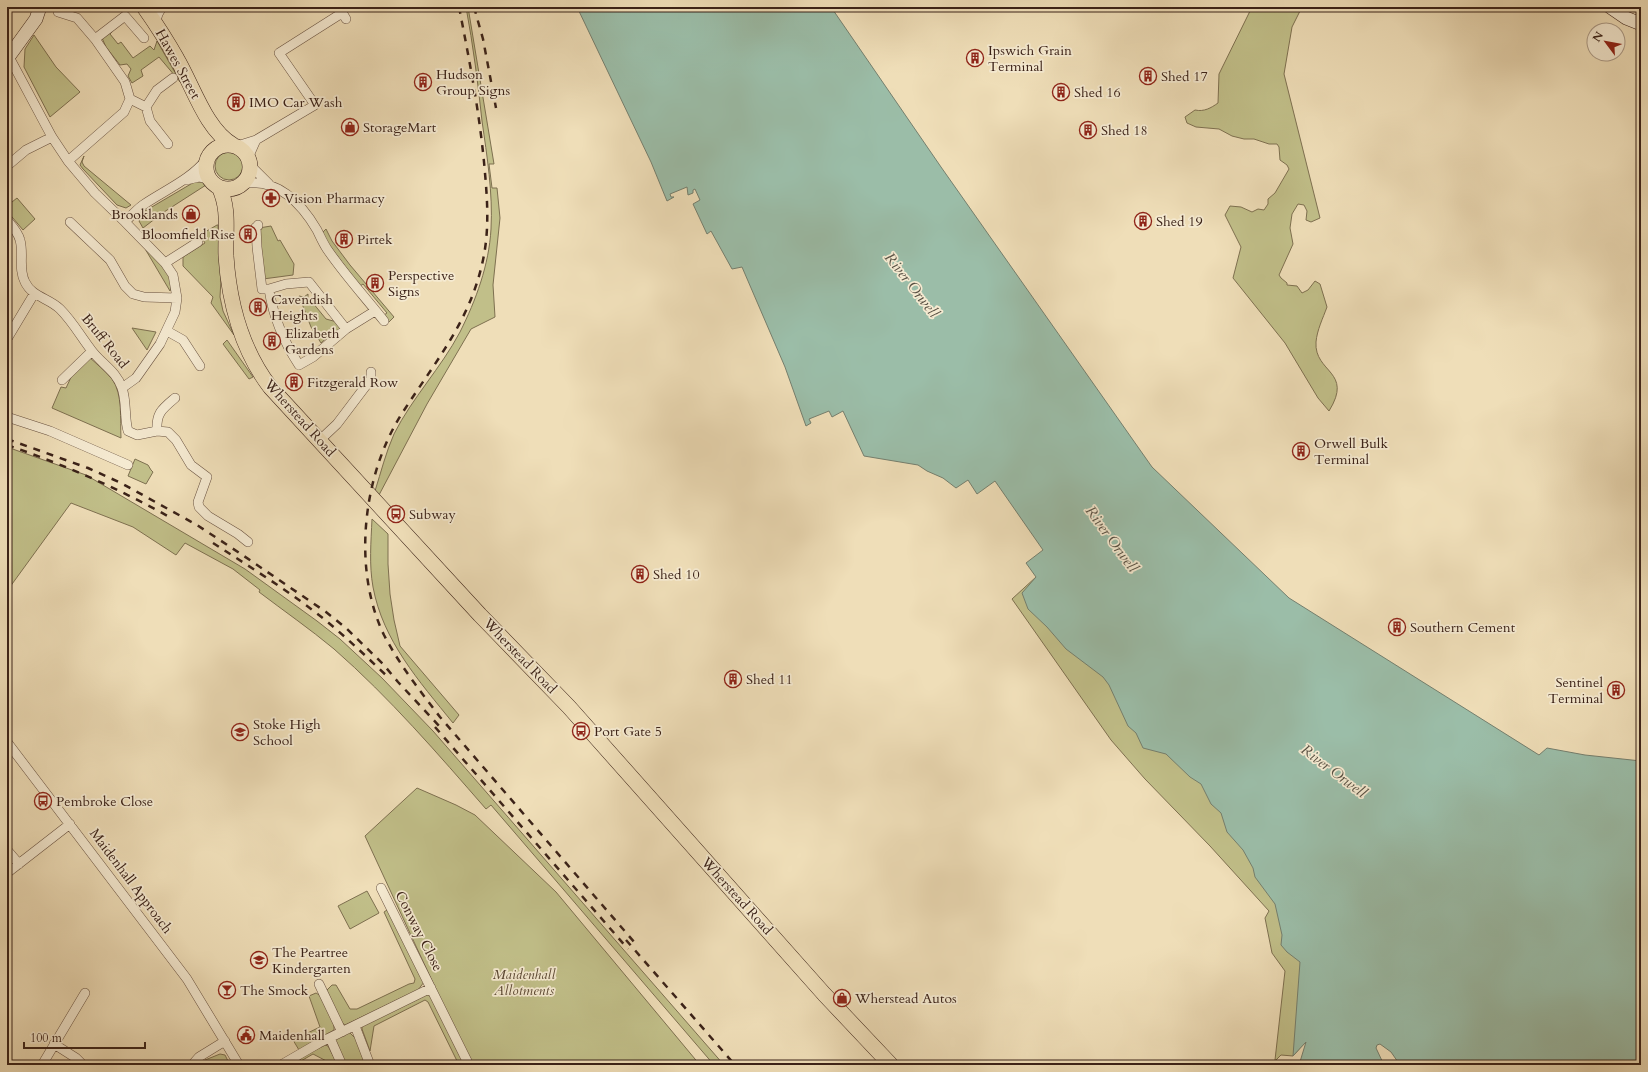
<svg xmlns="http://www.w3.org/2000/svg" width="1648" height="1072" font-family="Cardo,serif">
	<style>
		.green { fill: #c1bf89; stroke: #7e7050 }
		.water { fill: #9bbda8; stroke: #757f6e }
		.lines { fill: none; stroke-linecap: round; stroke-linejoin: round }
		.street-casing { stroke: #685140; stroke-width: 10 }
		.secondary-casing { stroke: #3b2218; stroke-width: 14 }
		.primary-casing { stroke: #3b2218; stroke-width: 16 }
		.street { stroke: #f5ead1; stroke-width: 9 }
		.secondary { stroke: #f5ead1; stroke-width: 13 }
		.primary { stroke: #efdeb8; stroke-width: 15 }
		.rail { stroke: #3b2218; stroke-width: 2.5; stroke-dasharray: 7 7; stroke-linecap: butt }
		.labels { text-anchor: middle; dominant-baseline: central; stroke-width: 3.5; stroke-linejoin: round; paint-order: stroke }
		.poi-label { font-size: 14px; fill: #3b2218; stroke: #f5ead1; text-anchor: start }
		.street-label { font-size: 14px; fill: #3b2218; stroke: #f5ead1 }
		.park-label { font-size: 14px; font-style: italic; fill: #5c4934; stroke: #f5ead1 }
		.water-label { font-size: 15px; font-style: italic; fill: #585043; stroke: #f5ead1 }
	</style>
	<rect width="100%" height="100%" fill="#efdeb8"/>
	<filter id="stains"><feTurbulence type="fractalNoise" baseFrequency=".005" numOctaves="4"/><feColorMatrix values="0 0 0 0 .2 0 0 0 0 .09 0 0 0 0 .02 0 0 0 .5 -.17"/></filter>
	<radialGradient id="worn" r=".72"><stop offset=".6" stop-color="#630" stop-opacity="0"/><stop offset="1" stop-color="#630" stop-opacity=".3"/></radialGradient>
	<path class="green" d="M466,7H468L494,164H489L492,188H497L500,218L493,285L495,317L471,329L427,404L379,495L375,491C381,472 386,452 394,434C412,398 441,368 460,332C476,300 489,265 491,229C493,193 487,156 482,121C478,83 473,45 466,7Z
		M1252,7H1302L1292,27L1284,74L1320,218L1311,222L1306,220L1307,211L1304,205L1298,204L1292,214L1290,228L1293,244L1279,275L1281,278L1287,283V285L1297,286L1302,293L1308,290L1315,281L1320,284L1327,307C1323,318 1317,330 1316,342C1314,373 1354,371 1329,411L1318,398L1285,343L1233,278L1241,247L1225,215L1230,206L1241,207L1252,212L1258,209L1264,210L1268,204V199L1275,193L1289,169L1287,165L1280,160L1279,147L1277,144H1269L1254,139H1244L1232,136L1219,129L1196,127L1187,123L1185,117L1195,110C1204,112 1211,108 1218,103L1219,74Z
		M111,31L112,32L110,34L118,44L121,42L133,58L150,46L154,50L157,41L181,83L159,57L141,70L143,76L132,83L128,76L131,69L127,64L120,65L106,47L102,38Z
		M34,35L56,67L80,92L50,117L24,67L25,49Z
		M215 166a14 14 0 1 1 28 0a14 14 0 1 1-28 0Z
		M84,156L82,162L84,166L131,205L126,208L117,205L83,169L80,165Z
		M196,181L203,182L206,185L164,212L143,228L139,221L145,211Z
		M17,198L35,219L23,230L7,211V206Z
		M217,225H218L221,279L220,297L223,311L234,335L211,303L213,297L183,266V257L205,243L200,235Z
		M271,226L278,241L280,240L294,264L293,275L263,279L259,228Z
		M326,229L332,241L350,265L394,317L389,322L384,315L387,313L363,284L360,286L323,237V232Z
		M144,247H146L167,272L172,283L170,291Z
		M308,294V297L326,319L337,322L340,328L336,334H331L321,343L311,327L299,296L304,297Z
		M132,328L156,332L147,350Z
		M227,340L253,377L249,379L223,344Z
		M89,357C97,364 105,371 112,379C123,394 120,420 121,438L52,408L61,387L66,388L73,373Z
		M7,447L86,475L245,569L317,621L340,639L382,678L433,731L724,1065H714L491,805L486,809C438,754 390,698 334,649C310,629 284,611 259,592L260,590L233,569L185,543L176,555L133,527L71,503L7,591Z
		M135,459L148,465L151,470L153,472L146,484L128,476Z
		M372,519L388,534V564L390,594L394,620L400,646L459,715L453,723C419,681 383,641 373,587C369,565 371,542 372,519Z
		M1036,577L1198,757L1301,949L1306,1041L1293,1056L1281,1055L1271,1065L1275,1060L1285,971L1272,953L1265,918L1269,911L1210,846L1145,779L1111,740L1012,599Z
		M417,788L456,805L475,815L556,892L700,1065H471L365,836Z
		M367,891L379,913L350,929L338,906Z
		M390,908L424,982L418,990L345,1025L341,1022L326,991L332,985H336L350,1009H357L409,984L414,983L415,979L384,912Z
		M316,993C325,997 335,1021 334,1030L299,1050L293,1040L320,1027L309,996Z
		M423,995H428L433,998L466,1065H459L428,1002L425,1000L374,1026L370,1051L362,1029V1026Z
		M349,1032L356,1039L366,1065H346L338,1048L336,1040L339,1036Z
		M325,1045L328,1046L338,1065H334L313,1054L301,1061L300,1058Z
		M220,1054L225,1055L230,1065H200L205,1060Z"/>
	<path class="water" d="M577,7H831L941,167L1152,467L1289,598L1539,755L1547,748L1585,755L1641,761V1065H1400L1391,1052L1380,1044L1377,1045L1376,1048L1384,1065H1299L1306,1042L1293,1056L1300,962L1287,952L1281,945L1282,935L1275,904L1255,877L1253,868L1243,850L1227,832L1221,813L1211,804L1201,784L1190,777L1166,754L1143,748L1136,733L1128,726L1109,685L1103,677L1066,649L1047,627L1028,609L1022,593L1036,577L1026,563L1043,550L995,481L977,494L968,480L956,488L943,478L927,471L918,465L864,456L843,411L832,417L829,411L809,419L811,423L806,426L785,367L742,267L732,269L711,231L707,234L693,204L700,200L695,189L693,190V193L688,195L687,187L670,194L671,197H674L667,201L651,162Z"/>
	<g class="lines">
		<g class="street-casing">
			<path id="street" d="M339,7L346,19
				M7,10L10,7
				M58,12L77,18L95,39L125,82L130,99L124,112L68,161
				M155,24L158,14L162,7
				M95,39L125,16L144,38
				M7,53L52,137L68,161L95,193L125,222C131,216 136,210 143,205C165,190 190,180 207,159
				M130,99L146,107L157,90L173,78
				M146,107L150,121L168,144
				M256,140L315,105L279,53L342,13
				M237,146L256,140L248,158
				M250,165L269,184
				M7,166L26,150L52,137
				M186,180L199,177L211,180
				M242,184C277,177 301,203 317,230C320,236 323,243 327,249C344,274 365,297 384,321
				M7,220C12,226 18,232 20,240C24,254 18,269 25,282C32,297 49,298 60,309C73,322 81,337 92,351C102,364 117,372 122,388C127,402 124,417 128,431L137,435L157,431L168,432L176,440L191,465L207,477L198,502L199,507L208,516L238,534L248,542
				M70,222L110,260L125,286L133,294L144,297L177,298
				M258,225V226L256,227L257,247L262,289H269C273,316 284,342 299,365L313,357L346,329L375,311
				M165,263L198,242
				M269,289L286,284L309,282L346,329
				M167,331L183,340L200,366
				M7,339L34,294
				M62,380L92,351
				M122,388L136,378L160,344L175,312L177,298L173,275L165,263L125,222
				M7,417L50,431L128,465
				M157,431C156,413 162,409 175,398
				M320,440L337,424L371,379V372
				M7,742L187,979L239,1065
				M7,850L19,864
				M7,873L70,824
				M381,888L469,1065
				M319,984L342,1032
				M355,1026L370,1065
				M330,1038L342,1065
				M54,1044L76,1058L83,1065
				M42,1065L85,993
				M192,1065L199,1057L225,1041
				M281,1065L319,1043L431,988"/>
		</g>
		<g class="secondary-casing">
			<path id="secondary" d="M1610,7L1626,18L1641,24
				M7,59L36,19L40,7"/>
		</g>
		<g class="primary-casing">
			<path id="primary" d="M144,7C156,24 167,41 177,59C193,86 206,130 233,145
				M206 167a22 22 0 1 1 44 0a22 22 0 1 1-44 0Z
				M219,187C230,210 225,231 226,256C229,302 242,350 270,387L480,615L569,707L824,994L891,1065"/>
		</g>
		<use href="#street" class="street"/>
		<use href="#secondary" class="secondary"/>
		<use href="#primary" class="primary"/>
		<path class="rail" d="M459,7C469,58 479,110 484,162C487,195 490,227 483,260C470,322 434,363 401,415C363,475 352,569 384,635C399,664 420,691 440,717L635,943
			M474,7L483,39L496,108
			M7,439L88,468L121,483L197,525L241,554L326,612L346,628L383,664L398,682L442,729
			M7,445C65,465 120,489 173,519
			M213,543C250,567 289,591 324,619C347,638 368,658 390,679
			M435,727L628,949
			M626,940L735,1065"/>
	</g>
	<defs>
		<g id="building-ring" transform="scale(0.9)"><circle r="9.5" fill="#f5ead1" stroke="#8f2418" stroke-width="1.5"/><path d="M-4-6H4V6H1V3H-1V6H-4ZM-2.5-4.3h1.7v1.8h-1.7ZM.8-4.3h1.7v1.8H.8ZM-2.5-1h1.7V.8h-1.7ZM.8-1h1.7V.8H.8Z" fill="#8f2418"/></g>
		<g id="shop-ring" transform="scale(0.9)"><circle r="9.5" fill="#f5ead1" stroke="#8f2418" stroke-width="1.5"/><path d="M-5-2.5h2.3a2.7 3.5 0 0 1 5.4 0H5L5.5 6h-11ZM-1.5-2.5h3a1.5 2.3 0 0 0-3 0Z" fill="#8f2418"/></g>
		<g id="pharmacy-ring" transform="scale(0.9)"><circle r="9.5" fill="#f5ead1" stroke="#8f2418" stroke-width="1.5"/><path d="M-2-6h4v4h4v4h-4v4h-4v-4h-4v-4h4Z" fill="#8f2418"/></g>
		<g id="bus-ring" transform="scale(0.9)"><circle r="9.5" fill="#f5ead1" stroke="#8f2418" stroke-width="1.5"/><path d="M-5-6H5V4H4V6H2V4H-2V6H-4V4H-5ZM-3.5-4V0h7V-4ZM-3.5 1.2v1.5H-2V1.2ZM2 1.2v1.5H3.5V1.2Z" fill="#8f2418"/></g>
		<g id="school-ring" transform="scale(0.9)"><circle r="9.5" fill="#f5ead1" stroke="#8f2418" stroke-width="1.5"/><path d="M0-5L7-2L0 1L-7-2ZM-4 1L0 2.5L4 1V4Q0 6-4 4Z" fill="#8f2418"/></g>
		<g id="bar-ring" transform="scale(0.9)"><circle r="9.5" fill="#f5ead1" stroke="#8f2418" stroke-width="1.5"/><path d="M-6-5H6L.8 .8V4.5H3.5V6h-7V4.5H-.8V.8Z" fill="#8f2418"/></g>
		<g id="civic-ring" transform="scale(0.9)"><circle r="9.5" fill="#f5ead1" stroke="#8f2418" stroke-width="1.5"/><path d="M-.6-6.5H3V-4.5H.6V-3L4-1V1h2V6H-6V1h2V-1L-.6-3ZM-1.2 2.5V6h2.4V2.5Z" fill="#8f2418"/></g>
	</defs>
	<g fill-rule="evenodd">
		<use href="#building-ring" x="975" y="58"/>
		<use href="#building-ring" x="1148" y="76"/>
		<use href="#building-ring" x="423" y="82"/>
		<use href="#building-ring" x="1061" y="92"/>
		<use href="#building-ring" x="236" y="102"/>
		<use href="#shop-ring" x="350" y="127"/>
		<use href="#building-ring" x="1088" y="130"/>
		<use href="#pharmacy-ring" x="271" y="198"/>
		<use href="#shop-ring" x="191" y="214"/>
		<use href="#building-ring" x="1143" y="221"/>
		<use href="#building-ring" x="248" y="234"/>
		<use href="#building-ring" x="344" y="239"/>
		<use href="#building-ring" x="375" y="283"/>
		<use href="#building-ring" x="258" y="307"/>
		<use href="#building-ring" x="272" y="341"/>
		<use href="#building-ring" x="294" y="382"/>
		<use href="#building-ring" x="1301" y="451"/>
		<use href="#bus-ring" x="396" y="514"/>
		<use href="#building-ring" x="640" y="574"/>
		<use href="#building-ring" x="1397" y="627"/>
		<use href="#building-ring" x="733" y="679"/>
		<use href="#building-ring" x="1616" y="690"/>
		<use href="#bus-ring" x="581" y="731"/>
		<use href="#school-ring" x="240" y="732"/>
		<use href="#bus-ring" x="43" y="801"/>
		<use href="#school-ring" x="259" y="960"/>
		<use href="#bar-ring" x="227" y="990"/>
		<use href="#shop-ring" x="842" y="998"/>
		<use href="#civic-ring" x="246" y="1035"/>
	</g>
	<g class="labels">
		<g class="poi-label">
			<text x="988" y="50">Ipswich Grain<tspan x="988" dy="16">Terminal</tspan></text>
			<text x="436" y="74">Hudson<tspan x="436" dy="16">Group Signs</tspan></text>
			<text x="1161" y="76">Shed 17</text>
			<text x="1074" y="92">Shed 16</text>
			<text x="249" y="102">IMO Car Wash</text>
			<text x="363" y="127">StorageMart</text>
			<text x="1101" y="130">Shed 18</text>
			<text x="284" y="198">Vision Pharmacy</text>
			<text x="178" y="214" text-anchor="end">Brooklands</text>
			<text x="1156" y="221">Shed 19</text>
			<text x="235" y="234" text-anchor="end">Bloomfield Rise</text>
			<text x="357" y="239">Pirtek</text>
			<text x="388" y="275">Perspective<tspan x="388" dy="16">Signs</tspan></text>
			<text x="271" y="299">Cavendish<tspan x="271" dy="16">Heights</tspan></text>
			<text x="285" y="333">Elizabeth<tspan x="285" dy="16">Gardens</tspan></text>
			<text x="307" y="382">Fitzgerald Row</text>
			<text x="1314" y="443">Orwell Bulk<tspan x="1314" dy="16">Terminal</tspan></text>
			<text x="409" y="514">Subway</text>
			<text x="653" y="574">Shed 10</text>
			<text x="1410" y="627">Southern Cement</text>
			<text x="746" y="679">Shed 11</text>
			<text x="1603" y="682" text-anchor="end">Sentinel<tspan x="1603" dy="16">Terminal</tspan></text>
			<text x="253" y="724">Stoke High<tspan x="253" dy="16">School</tspan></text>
			<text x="594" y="731">Port Gate 5</text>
			<text x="56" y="801">Pembroke Close</text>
			<text x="272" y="952">The Peartree<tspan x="272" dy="16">Kindergarten</tspan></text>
			<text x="240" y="990">The Smock</text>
			<text x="855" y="998">Wherstead Autos</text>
			<text x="259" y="1035">Maidenhall</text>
		</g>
		<g class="street-label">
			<text transform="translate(178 64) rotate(61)">Hawes Street</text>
			<text transform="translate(105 341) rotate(51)">Bruff Road</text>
			<text transform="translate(300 418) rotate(48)">Wherstead Road</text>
			<text transform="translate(520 656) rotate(46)">Wherstead Road</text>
			<text transform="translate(131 881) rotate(53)">Maidenhall Approach</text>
			<text transform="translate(737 896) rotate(48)">Wherstead Road</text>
			<text transform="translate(419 931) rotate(63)">Conway Close</text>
		</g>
		<g class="park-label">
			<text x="524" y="974">Maidenhall<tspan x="524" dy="16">Allotments</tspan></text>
		</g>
		<g class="water-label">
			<text transform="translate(912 285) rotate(52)">River Orwell</text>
			<text transform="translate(1112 539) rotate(54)">River Orwell</text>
			<text transform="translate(1334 771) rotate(37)">River Orwell</text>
		</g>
	</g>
	<rect width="1648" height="1072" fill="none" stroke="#efdeb8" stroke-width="24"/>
	<rect x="8" y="8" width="1632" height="1056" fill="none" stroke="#3b2218" stroke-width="2"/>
	<rect x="12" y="12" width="1624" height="1048" fill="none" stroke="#3b2218"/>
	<g transform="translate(1606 42) rotate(302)"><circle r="19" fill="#f5ead1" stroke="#ab9a87"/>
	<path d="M0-3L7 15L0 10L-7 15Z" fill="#8f2418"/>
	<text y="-6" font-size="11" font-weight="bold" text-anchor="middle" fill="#3b2218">N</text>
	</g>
	<path d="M24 1042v6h121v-6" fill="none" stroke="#3b2218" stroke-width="2"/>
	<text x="30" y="1042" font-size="12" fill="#3b2218" stroke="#f5ead1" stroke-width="3" paint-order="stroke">100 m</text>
	<rect width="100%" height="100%" filter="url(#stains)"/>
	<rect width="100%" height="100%" fill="url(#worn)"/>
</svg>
